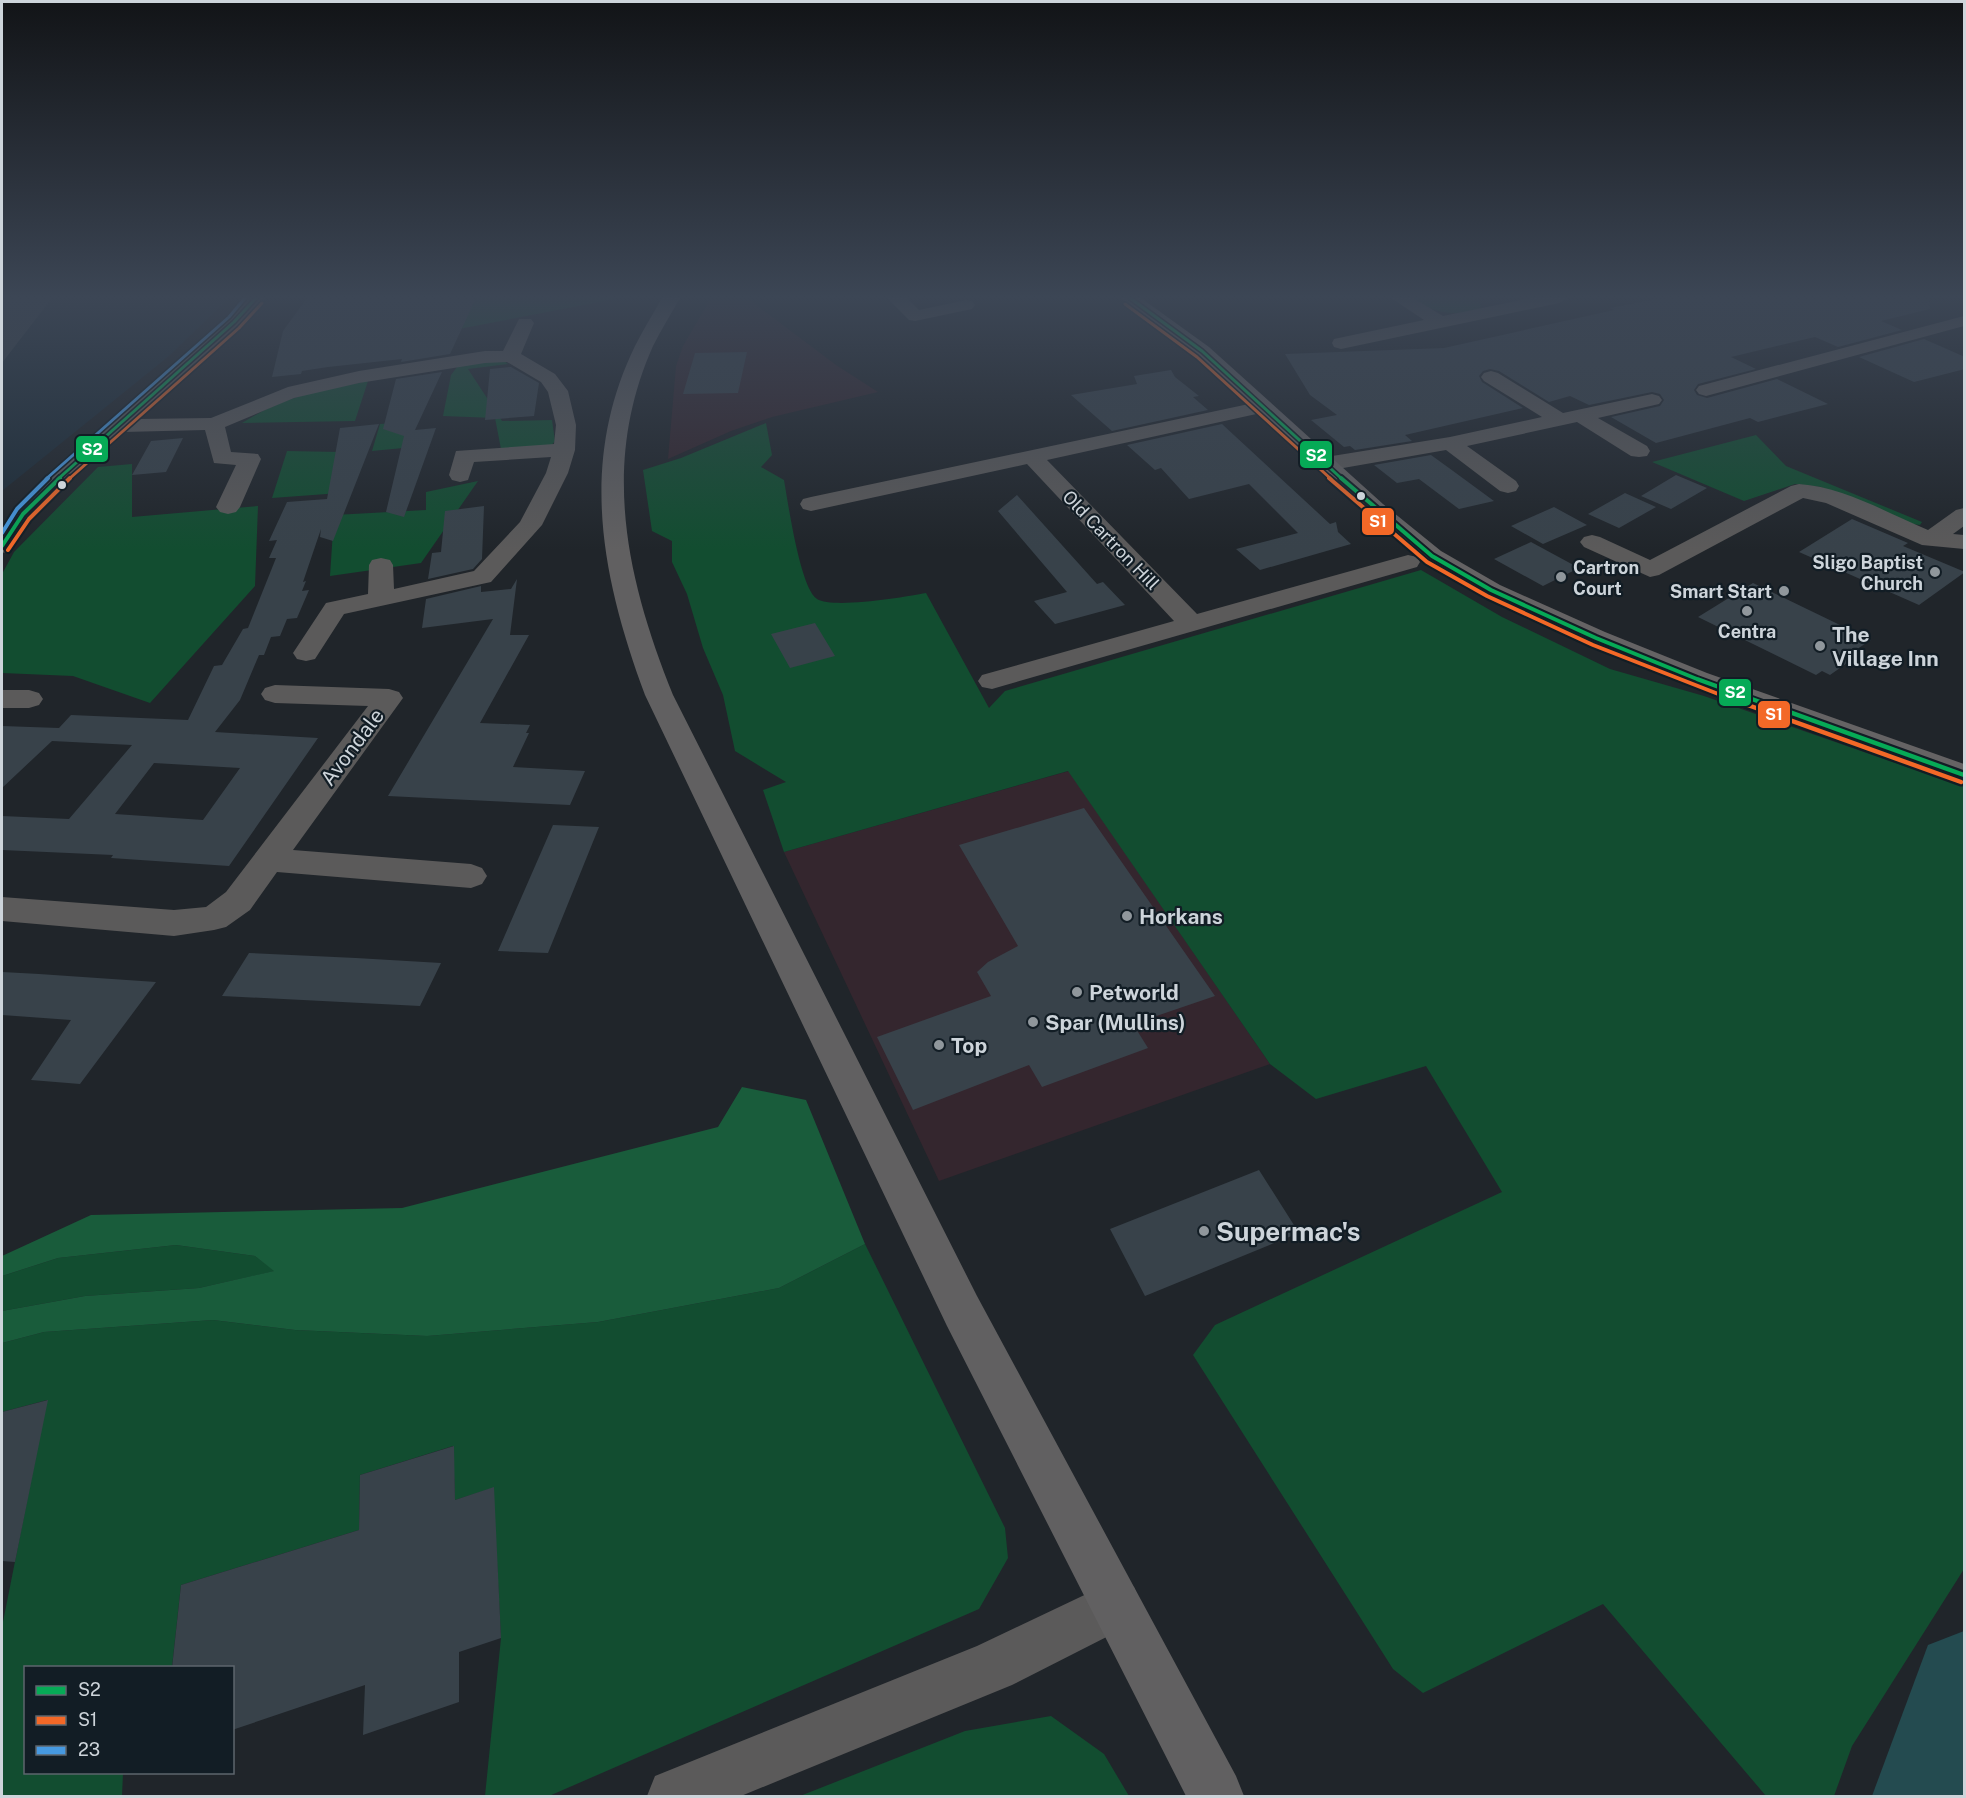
<svg xmlns="http://www.w3.org/2000/svg" width="1966" height="1798" font-family="'Public Sans',sans-serif">
	<style>
		.commercial { fill: #34262e }
		.built { fill: #1d2c37 }
		.green { fill: #124d30 }
		.forest { fill: #195c3b }
		.lines { fill: none; stroke-linecap: round; stroke-linejoin: round }
		.river { fill: #244b50; fill-rule: evenodd }
		.building { fill: #38424a; fill-rule: evenodd }
		.minor { fill: #5b5a5a; fill-rule: evenodd }
		.major { fill: #656364; fill-rule: evenodd }
		.highway { fill: #616061; fill-rule: evenodd }
		.bus-1-far2-casing { stroke: #121d25; stroke-width: 6 }
		.bus-1-far1-casing { stroke: #121d25; stroke-width: 8 }
		.bus-1-casing { stroke: #121d25; stroke-width: 9 }
		.bus-2-far2-casing { stroke: #121d25; stroke-width: 6 }
		.bus-2-far1-casing { stroke: #121d25; stroke-width: 8 }
		.bus-2-casing { stroke: #121d25; stroke-width: 9 }
		.bus-3-far1-casing { stroke: #121d25; stroke-width: 6 }
		.bus-3-casing { stroke: #121d25; stroke-width: 8 }
		.bus-1-far2 { stroke: #06aa56; stroke-width: 3 }
		.bus-1-far1 { stroke: #06aa56; stroke-width: 4 }
		.bus-1 { stroke: #06aa56; stroke-width: 4.5 }
		.bus-2-far2 { stroke: #f36827; stroke-width: 3 }
		.bus-2-far1 { stroke: #f36827; stroke-width: 4 }
		.bus-2 { stroke: #f36827; stroke-width: 4.5 }
		.bus-3-far1 { stroke: #4699e1; stroke-width: 3 }
		.bus-3 { stroke: #4699e1; stroke-width: 4 }
		.bus-dot { fill: #cdd4da; stroke: #121d25; stroke-width: 2 }
		.poi-dot { fill: #90979c; stroke: #121d25; stroke-width: 2 }
		.labels { text-anchor: middle; dominant-baseline: central; stroke-width: 4.5; stroke-linejoin: round; paint-order: stroke }
		.far-street-label { font-size: 18px; fill: #cdd4da; stroke: #121d25 }
		.far-poi-label { font-size: 18px; font-weight: bold; fill: #cdd4da; stroke: #121d25; text-anchor: end }
		.poi-label { font-size: 21px; font-weight: bold; fill: #cdd4da; stroke: #121d25; text-anchor: start }
		.street-label { font-size: 21px; fill: #cdd4da; stroke: #121d25 }
		.near-poi-label { font-size: 26px; font-weight: bold; fill: #cdd4da; stroke: #121d25; text-anchor: start }
		.line-badge { stroke: #121d25; stroke-width: 2 }
		.badge-label { font-size: 16px; text-anchor: middle; font-weight: bold; fill: #fff }
	</style>
	<rect width="100%" height="100%" fill="#20252a"/>
	<path class="commercial" d="M711,298H747L836,365L878,392L772,417L731,431L668,459L676,366L683,346Z
		M1069,771L1270,1064L939,1181L784,852Z"/>
	<path class="built" d="M2,298H229L169,356L2,491Z"/>
	<path class="green" d="M462,298H620L417,337Z
		M1411,298H1478L1481,305L1479,310C1449,315 1438,315 1411,298Z
		M504,361L508,364L468,369L502,421L552,420L555,441L551,446L501,449L495,418L443,416L451,375L460,363Z
		M368,381L355,421L242,423C287,395 318,391 368,381Z
		M411,422L403,448L372,451L380,424Z
		M766,423L772,455L761,467L784,480C788,502 800,588 817,599C833,609 905,597 926,593L989,708L1005,691L1421,570L1502,617L1610,669L1704,696L1964,787V1569L1852,1746L1834,1796H1766L1603,1604L1423,1693L1393,1669L1193,1355L1215,1325L1502,1192L1426,1066L1316,1099L1270,1064L1068,771L784,852L763,790L786,782L735,751L723,695L703,648L687,594L672,562V541L652,531L643,470L681,458Z
		M1756,435L1786,466L1922,522L1920,525L1905,523L1821,487L1795,484L1744,501L1652,462Z
		M287,451L340,452V493L272,498Z
		M132,464V517L258,506L255,586L150,703L73,676L2,673V574L14,552L98,467Z
		M478,481L421,563L330,576L334,515L426,510V492Z
		M865,1244L1005,1528L1008,1558L979,1609L549,1796H485L501,1638L493,1488L455,1500L453,1446L360,1475L359,1530L181,1585L172,1667L26,1668V1772L123,1773L122,1796H2V1627L47,1400L2,1412V1343L44,1332L213,1320L295,1330L427,1336L598,1322L779,1288Z
		M176,1245L255,1256L275,1271L199,1288L85,1296L2,1311V1276L58,1258Z
		M1051,1716L1104,1754L1129,1796H800L965,1731Z"/>
	<path class="forest" d="M742,1087L806,1100L865,1244L779,1288L598,1322L427,1336L295,1330L213,1320L44,1332L2,1343V1311L85,1296L199,1288L274,1271L255,1256L176,1245L58,1258L2,1276V1256L91,1215L402,1208L718,1127Z"/>
	<g class="lines">
		<path class="river" d="M1964,1631V1796H1872L1928,1645Z"/>
	</g>
	<path class="building" d="M2,298H52L2,363Z
		M307,298H476L450,354L401,362L402,359L328,367L302,371L301,374L272,377L283,331Z
		M1661,298H1929L1930,309L1881,321L1902,330L1838,347L1815,337L1731,357L1756,369L1698,384L1694,390L1697,395L1707,398L1777,379L1828,404L1758,422L1750,418L1656,443L1611,417L1660,406L1664,400L1660,394L1652,392L1589,405L1570,396L1549,402L1499,371L1490,369L1483,371L1479,376L1482,382L1523,408L1405,435L1412,441L1355,450L1350,446L1344,447L1311,420L1337,415L1310,395L1285,354L1444,348L1614,310L1610,308Z
		M1924,339L1965,357V369L1914,382L1859,357Z
		M747,352L738,393L683,394L695,353Z
		M511,367L539,383L534,416L485,420L490,369Z
		M1171,370L1175,377L1199,396L1193,397L1208,410L1112,431L1071,395L1137,384L1134,376Z
		M442,372L415,430L436,428L404,517L386,512L404,436L383,429L396,379Z
		M379,424L333,541L320,537L321,529L303,582L306,581L302,591L309,590L297,618L287,619L280,636L271,637L264,655H259L240,700L215,732L318,738L229,866L111,858L113,855L2,850V816L69,819L132,745L52,741L2,788V726L59,728L71,715L188,720L214,666L222,665L243,629L248,628L276,558H269L277,540L269,541L287,502L327,499L340,428ZM154,763L240,768L203,820L115,814Z
		M1222,424L1330,524L1336,522L1338,532L1351,544L1260,570L1236,549L1298,533L1249,484L1189,499L1161,468L1155,470L1127,445Z
		M183,438L166,472L132,475L151,441Z
		M1431,455L1449,468L1494,501L1459,509L1419,479L1397,483L1374,465Z
		M1676,475L1707,488L1671,509L1641,496Z
		M1625,493L1656,507L1619,528L1588,514Z
		M1017,495L1097,584L1103,582L1125,605L1055,624L1034,601L1067,592L998,511Z
		M484,506L482,559L473,569L428,579L432,553L441,552L445,511Z
		M1554,507L1587,525L1543,544L1511,526Z
		M1852,519L1908,543L1903,546L1965,572L1919,605L1799,552Z
		M1531,542L1579,568L1543,586L1494,559Z
		M517,579L510,635H529L480,723L530,725L526,733H529L513,767L585,771L570,805L388,796L493,619L422,628L426,599L481,586V592L511,589Z
		M1753,583L1871,640L1851,653L1857,656L1830,675L1822,671L1816,675L1698,617Z
		M815,623L835,656L790,668L771,634Z
		M1084,808L1215,996L1133,1024L1148,1048L1042,1087L1029,1065L913,1110L877,1037L991,996L977,972L988,962L1018,946L959,845Z
		M553,825L599,827L548,953L498,951Z
		M249,953L356,958L441,963L420,1006L222,996Z
		M2,972L39,974L156,982L80,1084L31,1080L71,1020L2,1015Z
		M1259,1170L1299,1233L1145,1296L1110,1229Z
		M48,1400L15,1562L2,1561V1412Z
		M454,1446L455,1500L494,1487L501,1638L459,1652V1702L363,1735L365,1685L232,1730V1668H172L181,1585L359,1530L360,1475Z"/>
	<g class="lines">
		<path class="minor" d="M246,298H265L240,326L137,419L211,418L288,387L359,371L485,351H503L519,319H531L534,323L521,354L555,374L568,391L576,425L575,450L568,473L542,525L491,582L344,614L315,659L306,661L297,659L293,653L326,603L368,594L369,565L372,560L381,558L390,560L393,565L394,589L474,571L520,522L546,473L551,457L474,462L468,480L460,482L452,480L449,475L456,451L554,444L556,425L548,392L541,382L507,362L485,363L359,383L294,398L225,427L231,452L258,454L261,459L240,507L236,512L228,514L220,512L216,507L236,465L214,463L205,430L123,432L54,495L32,518L10,551L2,553V529L15,509L38,485L228,318Z
			M887,298H907L919,310L966,300L972,301L975,305L972,309L915,321L909,320Z
			M1391,298H1413L1443,316L1531,298H1568L1559,303L1341,349L1334,347L1332,343L1334,339L1424,320Z
			M1964,316V326L1706,396L1699,394L1696,390L1699,386Z
			M1491,371L1498,373L1563,413L1652,394L1659,396L1662,400L1659,404L1598,418L1647,446L1650,451L1647,456L1639,457L1631,456L1577,422L1467,446L1516,481L1519,486L1516,491L1508,493L1500,491L1446,450L1326,471L1318,469L1315,464L1318,459L1326,457L1450,437L1542,417L1484,381L1481,377L1484,373Z
			M1263,401L1270,403L1273,407L1270,411L1047,460L1197,614L1408,555L1417,557L1420,562L1417,567L992,689L982,687L978,681L982,675L1174,621L1027,464L811,511L803,509L800,504L803,499L811,497Z
			M1799,484C1844,487 1887,513 1928,530L1956,510L1964,508V526L1953,534L1964,535V549L1922,545L1826,503L1803,498L1659,575L1650,577L1584,547L1580,542L1584,537L1592,535L1600,537L1650,560L1791,486Z
			M275,685L389,689L399,692L403,698L293,850L471,864L482,868L487,876L482,884L471,888L277,872L250,910L226,927L214,930L174,936L2,921V897L174,910L206,907L226,892L368,706L275,703L265,700L261,694L265,688Z
			M2,690H29L39,693L43,699L39,705L29,708H2Z
			M1116,1580L1134,1587L1141,1605L1134,1623L1012,1685L741,1796H647L655,1776L977,1646Z"/>
		<path class="major" d="M1120,298H1141L1209,347L1383,504L1441,551L1500,585L1605,632L1707,673L1964,764V785L1687,685L1587,644L1482,595L1423,561L1367,514L1195,355Z"/>
		<path class="highway" d="M662,298H680C671,314 661,330 653,346C600,465 627,580 673,695L977,1296L1236,1776L1244,1796H1186L947,1326L645,695C602,579 578,463 635,346C643,330 653,314 662,298Z"/>
		<g class="bus-1-far2-casing">
			<path id="bus-1-far2" d="M1130,298L1202,351L1342,479
				M58,479L234,322L256,298"/>
		</g>
		<g class="bus-1-far1-casing">
			<path id="bus-1-far1" d="M1341,478L1432,556L1491,590L1596,638L1697,679L1771,706
				M2,546L23,514L60,478"/>
		</g>
		<g class="bus-1-casing">
			<path id="bus-1" d="M1767,704L1964,775"/>
		</g>
		<g class="bus-2-far2-casing">
			<path id="bus-2-far2" d="M1125,304L1197,357L1331,479
				M69,479L239,328L262,303"/>
		</g>
		<g class="bus-2-far1-casing">
			<path id="bus-2-far1" d="M1329,478L1427,562L1487,596L1593,645L1749,706
				M8,550L29,519L70,478"/>
		</g>
		<g class="bus-2-casing">
			<path id="bus-2" d="M1745,704L1961,782"/>
		</g>
		<g class="bus-3-far1-casing">
			<path id="bus-3-far1" d="M46,479L229,317L245,298"/>
		</g>
		<g class="bus-3-casing">
			<path id="bus-3" d="M2,533L17,509L48,478"/>
		</g>
		<use href="#bus-1-far2" class="bus-1-far2"/>
		<use href="#bus-1-far1" class="bus-1-far1"/>
		<use href="#bus-1" class="bus-1"/>
		<use href="#bus-2-far2" class="bus-2-far2"/>
		<use href="#bus-2-far1" class="bus-2-far1"/>
		<use href="#bus-2" class="bus-2"/>
		<use href="#bus-3-far1" class="bus-3-far1"/>
		<use href="#bus-3" class="bus-3"/>
	</g>
	<linearGradient id="sky" x2="0" y2="1"><stop stop-color="#121417"/><stop offset="0.54" stop-color="#3c4655"/><stop offset="1" stop-color="#3c4655" stop-opacity="0"/></linearGradient>
	<rect width="1966" height="550" fill="url(#sky)"/>
	<g class="bus-dot">
		<circle cx="62" cy="485" r="5"/>
		<circle cx="1361" cy="496" r="5"/>
	</g>
	<g class="poi-dot">
		<circle cx="1935" cy="572" r="6"/>
		<circle cx="1561" cy="577" r="6"/>
		<circle cx="1784" cy="591" r="6"/>
		<circle cx="1747" cy="611" r="6"/>
		<circle cx="1820" cy="646" r="6"/>
		<circle cx="1127" cy="916" r="6"/>
		<circle cx="1077" cy="992" r="6"/>
		<circle cx="1033" cy="1022" r="6"/>
		<circle cx="939" cy="1045" r="6"/>
		<circle cx="1204" cy="1231" r="6"/>
	</g>
	<g class="labels">
		<g class="far-street-label">
			<text transform="translate(1111 540) rotate(46)">Old Cartron Hill</text>
		</g>
		<g class="far-poi-label">
			<text x="1923" y="562">Sligo Baptist<tspan x="1923" dy="21">Church</tspan></text>
			<text x="1573" y="567" text-anchor="start">Cartron<tspan x="1573" dy="21">Court</tspan></text>
			<text x="1772" y="591">Smart Start</text>
			<text x="1747" y="631" text-anchor="middle">Centra</text>
		</g>
		<g class="poi-label">
			<text x="1832" y="634">The<tspan x="1832" dy="24">Village Inn</tspan></text>
			<text x="1139" y="916">Horkans</text>
			<text x="1089" y="992">Petworld</text>
			<text x="1045" y="1022">Spar (Mullins)</text>
			<text x="951" y="1045">Top</text>
		</g>
		<g class="street-label">
			<text transform="translate(352 747) rotate(-53)">Avondale</text>
		</g>
		<g class="near-poi-label">
			<text x="1216" y="1231">Supermac's</text>
		</g>
	</g>
	<g class="line-badge">
		<rect x="75" y="435" width="34" height="28" rx="6" fill="#06aa56"/>
		<rect x="1299" y="440" width="34" height="29" rx="6" fill="#06aa56"/>
		<rect x="1361" y="507" width="34" height="29" rx="6" fill="#f36827"/>
		<rect x="1718" y="678" width="34" height="29" rx="6" fill="#06aa56"/>
		<rect x="1757" y="700" width="34" height="29" rx="6" fill="#f36827"/>
	</g>
	<g class="badge-label">
		<text x="92" y="455">S2</text>
		<text x="1316" y="461">S2</text>
		<text x="1378" y="527">S1</text>
		<text x="1735" y="698">S2</text>
		<text x="1774" y="720">S1</text>
	</g>
	<rect width="1966" height="1798" fill="none" stroke="#cdd4da" stroke-width="6"/>
	<rect x="24" y="1666" width="210" height="108" fill="#121d25" stroke="#5d666d" stroke-width="1.5"/>
	<rect x="36" y="1686" width="30" height="9" fill="#06aa56" stroke="#5d666d" stroke-width="1.5"/>
	<text x="78" y="1696" font-size="18" fill="#cdd4da">S2</text>
	<rect x="36" y="1716" width="30" height="9" fill="#f36827" stroke="#5d666d" stroke-width="1.5"/>
	<text x="78" y="1726" font-size="18" fill="#cdd4da">S1</text>
	<rect x="36" y="1746" width="30" height="9" fill="#4699e1" stroke="#5d666d" stroke-width="1.5"/>
	<text x="78" y="1756" font-size="18" fill="#cdd4da">23</text>
</svg>
